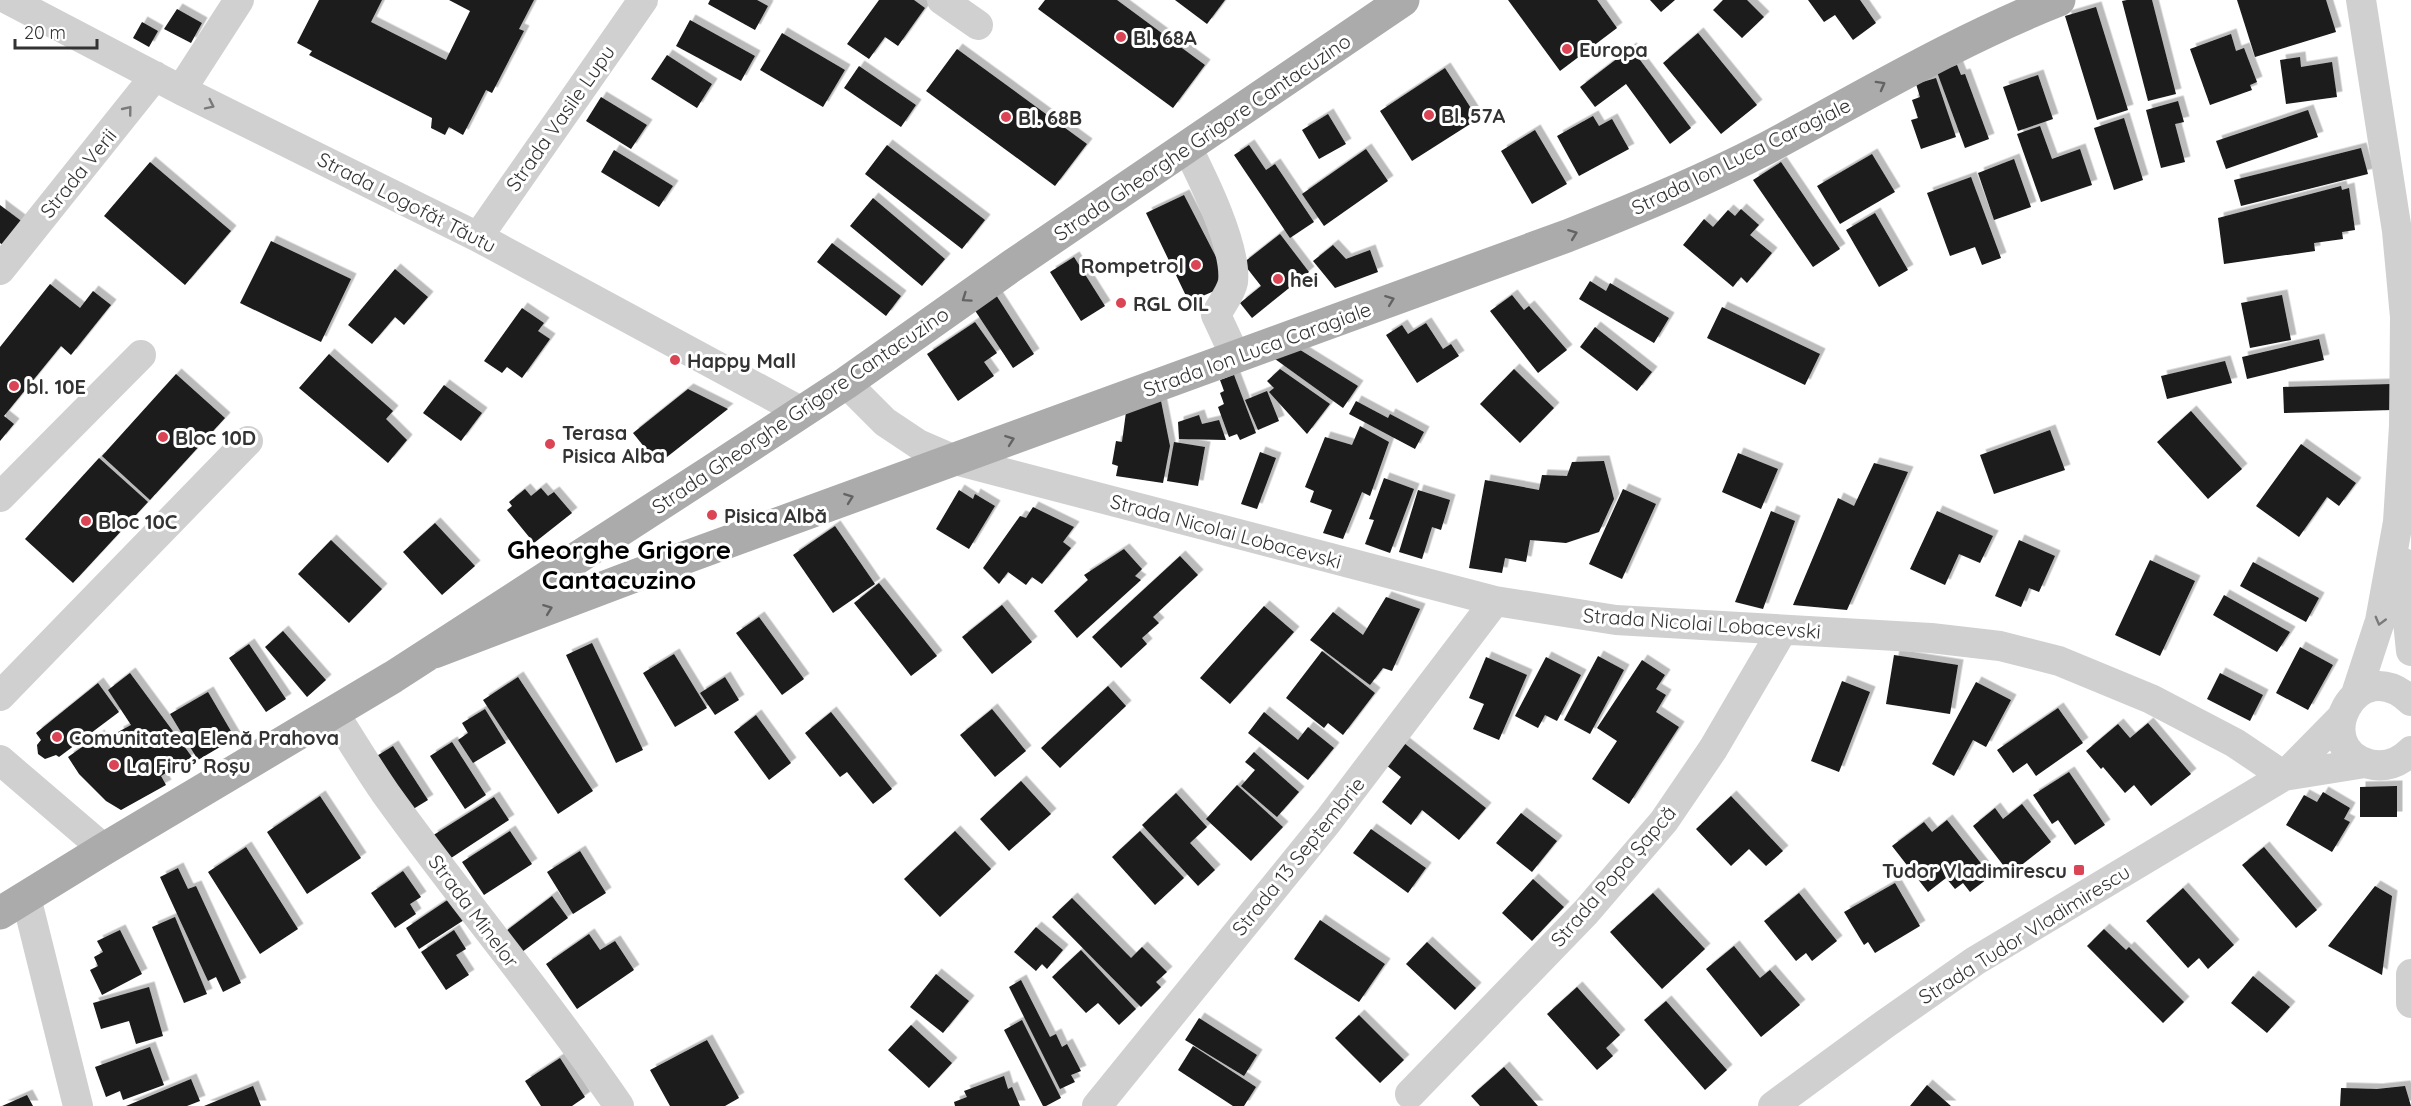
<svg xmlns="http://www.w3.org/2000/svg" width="2411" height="1106" font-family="Quicksand,sans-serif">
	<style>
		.building { fill: #1a1a1a; filter: url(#shadow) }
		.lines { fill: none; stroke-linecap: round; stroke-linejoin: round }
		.minor { stroke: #d0d0d0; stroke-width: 30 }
		.major { stroke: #ababab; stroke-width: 33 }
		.oneway { stroke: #636363 }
		.oneway2 { stroke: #7a7a7a }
		.poi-dot { fill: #db4454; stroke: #fff; stroke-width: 2 }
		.labels { text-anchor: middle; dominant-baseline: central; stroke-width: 6; stroke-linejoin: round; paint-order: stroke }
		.poi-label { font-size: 20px; font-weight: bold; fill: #333; stroke: #fff; text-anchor: start }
		.street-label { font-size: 20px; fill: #333; stroke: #fff }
		.district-label { font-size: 26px; font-weight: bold; fill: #000; stroke: #fff }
	</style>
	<defs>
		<filter id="shadow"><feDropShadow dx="5.5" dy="-5.5" stdDeviation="0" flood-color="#0004"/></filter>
	</defs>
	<rect width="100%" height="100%" fill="#fff"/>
	<path class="building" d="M319,0H382L371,22L446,60L470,11L449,0H534L519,29L524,31L492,93L486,90L463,135L449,127L445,135L431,128L432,118L309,55L312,51L297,43Z
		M710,0H757L768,6L755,30L708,4Z
		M879,0H914L925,8L898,46L885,37L869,59L847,44Z
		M1045,0H1117L1205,65L1173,108L1038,9Z
		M1175,0H1225L1207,24Z
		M1508,0H1597L1617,28L1560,71Z
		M1650,0H1675L1661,12Z
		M1723,0H1747L1764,17L1742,38L1713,10Z
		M1808,0H1860L1876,23L1853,40L1835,15L1824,22Z
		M2127,0H2152L2176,94L2148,101L2122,1Z
		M2237,0H2326L2336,32L2255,57Z
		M2096,7L2128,110L2097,120L2065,16Z
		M177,9L202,23L191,43L164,29Z
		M690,20L755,56L741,81L676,46Z
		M142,22L158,31L149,47L133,38Z
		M782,33L845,70L823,107L760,70Z
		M1698,33L1757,105L1721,134L1663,63Z
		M2231,34L2236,51L2244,48L2257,82L2250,85L2252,90L2210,105L2190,49Z
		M1631,48L1691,128L1670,144L1626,84L1595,107L1580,87Z
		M957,49L1087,144L1055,186L926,91Z
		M667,55L712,84L697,108L651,79Z
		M2300,57L2301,67L2332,62L2337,97L2286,104L2280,60Z
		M1957,65L1961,75L1965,74L1989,139L1965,148L1937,72Z
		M859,66L916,105L901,127L844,88Z
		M1445,68L1478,119L1412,161L1380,111Z
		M2038,75L2053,119L2018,131L2003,87Z
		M1936,78L1956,137L1921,149L1911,120L1918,118L1912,100L1920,97L1916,84Z
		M601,97L647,125L631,149L586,121Z
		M2178,101L2184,122L2175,124L2185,162L2161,168L2146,110Z
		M2308,110L2318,137L2226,169L2216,141Z
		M1328,114L1346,144L1319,159L1302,130Z
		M1593,116L1599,126L1612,119L1629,149L1579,176L1557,136Z
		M2124,118L2143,180L2114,190L2094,128Z
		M2040,126L2052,159L2080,149L2092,185L2041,202L2017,134Z
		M1535,130L1567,184L1532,204L1501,151Z
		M887,145L985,220L962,249L865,174Z
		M1249,145L1266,170L1275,164L1314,222L1290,238L1234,155Z
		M2361,148L2368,174L2241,206L2234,180Z
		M1366,149L1388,181L1324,226L1302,194Z
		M614,150L673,186L659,207L601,172Z
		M1872,154L1895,192L1840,224L1817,186Z
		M2014,159L2031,207L1994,220L1978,173Z
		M150,162L231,231L185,285L104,216Z
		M1781,162L1840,249L1813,267L1753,180Z
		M1971,177L2001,258L1982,265L1975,247L1950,256L1927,193Z
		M2341,186L2342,190L2349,188L2355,230L2342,232L2343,239L2314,243L2315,251L2224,264L2218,218Z
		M1184,195L1230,284L1189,302L1146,213Z
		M873,198L945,259L922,286L850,226Z
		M0,205L28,226L10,250L0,243Z
		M1741,209L1759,225L1750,235L1772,253L1747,283L1741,277L1733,287L1683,245L1704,219L1713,227L1728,210L1735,216Z
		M1875,213L1908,270L1879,287L1846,230Z
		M1280,234L1309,272L1252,318L1240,303L1261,286L1243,263Z
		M271,241L351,279L321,342L240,303Z
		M832,243L901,296L886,316L817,262Z
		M1333,245L1346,259L1370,250L1378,272L1335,288L1313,261Z
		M1074,257L1105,306L1081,321L1050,272Z
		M395,269L428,297L404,325L395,317L372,344L348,325Z
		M1590,281L1606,291L1610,283L1669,318L1654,343L1579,299Z
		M50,284L80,308L93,291L111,305L71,355L61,346L4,416L14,424L0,441V347Z
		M996,295L1034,354L1013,368L974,309Z
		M1512,295L1524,310L1529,306L1567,350L1538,373L1490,311Z
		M2282,295L2291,340L2250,348L2241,303Z
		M1722,307L1820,354L1805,385L1707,338Z
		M522,308L544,323L538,331L550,339L522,378L507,367L502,373L484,361Z
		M975,322L997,353L984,362L994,376L958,401L927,354Z
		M1426,323L1443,349L1451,344L1459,356L1417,383L1386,335L1402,325L1408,334Z
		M1595,327L1652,372L1637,391L1580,347Z
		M2319,339L2324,360L2247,379L2242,357Z
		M1297,348L1358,386L1343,408L1275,359Z
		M329,354L393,411L386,419L407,440L388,463L299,388Z
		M2225,361L2232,383L2167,399L2161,376Z
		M1280,369L1330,404L1307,434L1269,392L1274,388L1267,381Z
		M1514,369L1554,408L1520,443L1480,404Z
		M176,374L225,418L150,500L102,456Z
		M1234,375L1256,433L1240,440L1237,434L1229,437L1218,407L1224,404L1220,393L1224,391L1220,380Z
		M2392,384V410L2284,413L2283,387Z
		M444,385L482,413L461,441L423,413Z
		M688,389L728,409L658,464L633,433Z
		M1267,391L1279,421L1258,430L1245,400Z
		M1161,401L1170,446L1163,483L1116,476L1118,466L1112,464L1116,441L1122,442L1126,412Z
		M1356,401L1388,418L1390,414L1424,432L1415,449L1349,414Z
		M2191,411L2242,469L2208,499L2157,442Z
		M1199,415L1202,424L1219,420L1226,440L1179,439L1178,422Z
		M1360,426L1389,442L1370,496L1362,492L1343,539L1323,533L1332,510L1310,502L1314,491L1305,487L1325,437L1352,445Z
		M2050,430L2065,470L1994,494L1980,455Z
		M1174,442L1205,447L1198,486L1167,481Z
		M2301,444L2356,483L2339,506L2327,497L2299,537L2256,506Z
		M1260,452L1276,458L1257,509L1241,504Z
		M1738,453L1778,469L1761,509L1722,492Z
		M99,458L148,502L73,583L25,539Z
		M1604,461L1614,499L1599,532L1566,543L1530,540L1526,562L1505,558L1502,573L1469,568L1485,480L1539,490L1542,475L1567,476L1572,462Z
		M1874,463L1908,472L1847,610L1793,605L1838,498L1854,506Z
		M1384,478L1414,489L1390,553L1365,544L1374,520L1369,519Z
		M541,488L548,496L554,492L572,513L534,543L507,510L512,506L509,502L525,489L531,496Z
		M1623,489L1656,504L1622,579L1589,564Z
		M959,490L973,499L975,494L995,506L969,549L936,529Z
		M1418,490L1450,500L1441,530L1432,527L1422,559L1399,552Z
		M1033,507L1074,527L1063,542L1071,548L1042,584L1032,577L1026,585L1008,572L999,584L983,568L1020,516L1026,518Z
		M1771,511L1795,521L1763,609L1735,602Z
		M1937,511L1993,536L1980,563L1959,554L1945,585L1910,569Z
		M435,523L475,566L442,595L403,552Z
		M835,526L875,584L833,613L793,555Z
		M331,540L382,589L349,623L298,574Z
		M2019,540L2055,556L2039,592L2029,588L2021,607L1995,596Z
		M1124,549L1142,569L1135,576L1141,580L1077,638L1054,611L1088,580L1084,575Z
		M1180,556L1198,575L1153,617L1159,623L1142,638L1147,644L1121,668L1092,637Z
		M2150,560L2195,581L2160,656L2115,635Z
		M2253,562L2319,598L2306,622L2240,586Z
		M879,583L937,656L911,676L854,603Z
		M2224,595L2290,632L2277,652L2213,615Z
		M1386,597L1420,609L1392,671L1383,668L1370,685L1310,640L1333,612L1363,635Z
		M1002,605L1032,642L992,674L962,637Z
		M1264,606L1294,632L1230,704L1200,678Z
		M759,617L804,679L782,695L736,633Z
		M283,631L326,680L307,697L265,647Z
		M592,643L643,750L616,763L566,655Z
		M249,644L286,699L266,712L229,658Z
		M2300,647L2333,665L2308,710L2276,693Z
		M1322,651L1375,693L1343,735L1328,723L1324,728L1286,698Z
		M674,654L707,708L675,727L643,673Z
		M1894,655L1958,665L1950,714L1886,704Z
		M1598,656L1624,670L1590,734L1564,720Z
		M1486,657L1527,675L1499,740L1473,729L1484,704L1469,698Z
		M1546,657L1581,675L1557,721L1545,715L1538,728L1515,716Z
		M1642,660L1665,675L1656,689L1666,695L1656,712L1679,727L1629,804L1592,779L1617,741L1597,728Z
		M130,673L192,757L161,776L166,785L121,810L106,801L79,774L68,757L99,735L104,743L119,736L118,732L131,725L108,690Z
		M2220,673L2263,695L2250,721L2207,699Z
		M518,677L593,791L558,814L483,700Z
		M725,677L739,700L715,715L700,693Z
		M1842,681L1870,692L1839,772L1811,761Z
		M1976,682L2011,700L1986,747L1973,740L1954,776L1932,764Z
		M98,683L119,712L59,757L56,755L45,759L38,754L37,745L41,740L36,733Z
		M1108,686L1126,706L1060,768L1041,748Z
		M208,692L235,738L198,760L170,714Z
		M2058,708L2083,743L2036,776L2027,763L2013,773L1997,750Z
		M485,709L506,743L473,763L458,740L468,733L462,723Z
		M992,709L1026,751L995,777L960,735Z
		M831,712L892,789L873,804L847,772L840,777L805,733Z
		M1264,712L1298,740L1308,727L1334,748L1308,780L1248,733Z
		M756,715L791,763L769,780L734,732Z
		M2148,723L2191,774L2151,806L2134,785L2125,793L2103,767L2101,769L2086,751L2118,724L2130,738Z
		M452,742L486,795L465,809L430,756Z
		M1404,743L1486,808L1459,840L1422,810L1411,825L1382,802L1401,777L1386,765Z
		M393,746L428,800L410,811L375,757Z
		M1254,752L1299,792L1277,817L1241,786L1255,770L1245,762Z
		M2069,772L2105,825L2075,845L2058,820L2052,824L2033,795Z
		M1021,781L1051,814L1009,851L980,819Z
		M1237,785L1283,827L1251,861L1206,819Z
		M2397,786V817H2360V787Z
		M2323,792L2350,808L2344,819L2350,822L2332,852L2286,825L2304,795L2317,802Z
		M1176,793L1207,827L1190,843L1215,870L1198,886L1142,825Z
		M320,796L361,858L307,894L267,832Z
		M1731,796L1783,851L1766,866L1749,849L1731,866L1696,829Z
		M494,797L509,820L448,860L432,836Z
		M2022,804L2051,842L2010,874L1973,826L1995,808L2003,819Z
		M1521,813L1557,841L1532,872L1496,843Z
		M1947,820L1991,876L1970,892L1963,883L1955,889L1946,878L1928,892L1892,846L1924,822L1932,832Z
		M1371,829L1426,868L1408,893L1353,853Z
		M510,831L532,864L484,895L462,862Z
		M955,831L991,869L940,917L904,879Z
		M1140,831L1184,878L1155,905L1112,857Z
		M246,847L298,929L260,954L208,872Z
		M2264,847L2317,910L2296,928L2242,865Z
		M580,851L606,893L573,914L547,872Z
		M178,868L188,889L196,886L241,983L223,992L216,977L208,981L160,877Z
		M403,871L421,897L410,904L416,914L395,928L371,893Z
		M1533,879L1564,907L1532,941L1502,913Z
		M1895,883L1920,926L1875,953L1868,942L1864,945L1844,912Z
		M2375,886L2392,896L2382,975L2328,946Z
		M2183,888L2234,945L2208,969L2199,958L2188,968L2146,921Z
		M1653,893L1705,949L1662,989L1610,932Z
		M1799,893L1837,941L1812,961L1806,953L1796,961L1764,921Z
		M552,896L568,918L518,955L502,934Z
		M1072,898L1131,958L1142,947L1167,972L1156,982L1161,987L1141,1007L1052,917Z
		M449,899L464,920L419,949L406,928Z
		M175,917L207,994L184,1003L152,927Z
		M1320,920L1385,964L1359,1002L1294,959Z
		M1036,927L1063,950L1047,969L1042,964L1036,971L1014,952Z
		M2104,929L2126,950L2129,947L2184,1002L2163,1023L2087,946Z
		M120,930L142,974L102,995L90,970L98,966L94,957L103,952L97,941Z
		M454,930L466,949L456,955L469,975L446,990L421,952Z
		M589,934L600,950L615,941L634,970L577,1009L546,964Z
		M1427,942L1476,988L1455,1010L1406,964Z
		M1734,946L1760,978L1770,970L1800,1005L1761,1037L1706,969Z
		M1081,950L1136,1009L1119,1025L1098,1003L1086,1013L1052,977Z
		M936,974L969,1001L943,1033L910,1007Z
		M2253,976L2290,1007L2267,1033L2231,1003Z
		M1021,980L1050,1037L1056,1034L1062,1047L1067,1044L1081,1071L1071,1075L1075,1082L1060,1089L1009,987Z
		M149,987L163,1036L136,1044L129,1021L101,1029L93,1003Z
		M1577,987L1620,1035L1606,1048L1613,1056L1597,1070L1547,1014Z
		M1666,1001L1727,1070L1705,1090L1644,1020Z
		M1359,1015L1404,1060L1380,1083L1335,1038Z
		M1199,1018L1257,1055L1244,1076L1185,1040Z
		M1022,1020L1061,1098L1046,1106H1043L1004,1030Z
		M911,1025L952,1063L929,1088L888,1050Z
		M707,1040L739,1098L725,1106H670L650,1070Z
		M1193,1046L1256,1087L1244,1106H1233L1178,1070Z
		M150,1047L164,1085L123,1100L120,1091L106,1097L95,1067Z
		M560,1058L585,1097L572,1106H541L525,1081Z
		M1504,1067L1538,1106H1480L1471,1096Z
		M1004,1076L1008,1089L1012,1087L1020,1106H955L954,1102L967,1097L964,1091Z
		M191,1079L200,1101L187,1106H126Z
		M1927,1085L1951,1106H1910Z
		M253,1086L261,1106H204Z
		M2405,1086L2411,1106H2340L2341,1088L2377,1089Z
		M27,1095L33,1106H2Z"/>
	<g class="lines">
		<path class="minor" d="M9,0L181,90L478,237L802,412
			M942,0L978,25
			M181,90L239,0
			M1187,147C1203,179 1237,247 1233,282C1231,293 1221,305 1216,315L1236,358
			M478,237L643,0
			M0,270L155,76
			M846,383L885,422L918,444L955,460L1495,601L1616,620L1931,638L2000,646L2059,661L2151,699L2235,743L2284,776
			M0,497L141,355
			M2402,562L2411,651
			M2356,694L2380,621L2398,522L2404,426L2405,317L2397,231L2361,0
			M0,696L248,441
			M2411,701C2356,649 2308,748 2369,764C2385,768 2399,763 2411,751
			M334,713C351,740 368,768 386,794C462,900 546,999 619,1106
			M0,760L104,849
			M2284,776L2365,763
			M26,897L78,1106
			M2411,974V1003
			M1410,1094L1586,912L1664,821L1713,749L1782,631
			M1097,1106L1328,821L1495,601
			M1773,1106L1885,1024L1975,961L2284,776L2340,719"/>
		<path class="major" d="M434,652L629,578L1567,236C1633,210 1699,183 1763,150C1861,98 1955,41 2059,0
			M0,913L104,849L393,677L710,472L846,383L1013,265L1403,0"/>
	</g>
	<defs><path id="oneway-chevron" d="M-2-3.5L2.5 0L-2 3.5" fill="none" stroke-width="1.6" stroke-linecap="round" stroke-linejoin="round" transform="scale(1.5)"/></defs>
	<g class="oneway">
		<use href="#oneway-chevron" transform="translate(1881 85) rotate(-29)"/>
		<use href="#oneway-chevron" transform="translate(1573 234) rotate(-21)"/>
		<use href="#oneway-chevron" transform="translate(966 298) rotate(145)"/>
		<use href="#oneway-chevron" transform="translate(1390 300) rotate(-21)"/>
		<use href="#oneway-chevron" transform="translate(1010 440) rotate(-20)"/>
		<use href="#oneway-chevron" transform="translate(849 498) rotate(-20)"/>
		<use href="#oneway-chevron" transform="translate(548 609) rotate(-21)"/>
	</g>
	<g class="oneway2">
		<use href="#oneway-chevron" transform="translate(210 105) rotate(26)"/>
		<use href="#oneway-chevron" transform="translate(128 110) rotate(-51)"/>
		<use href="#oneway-chevron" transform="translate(2380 621) rotate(105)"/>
	</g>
	<g class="poi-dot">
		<circle cx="1121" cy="37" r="6"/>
		<circle cx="1567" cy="49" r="6"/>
		<circle cx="1429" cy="115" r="6"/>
		<circle cx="1006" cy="117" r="6"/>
		<circle cx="1196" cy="265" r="6"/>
		<circle cx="1278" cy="279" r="6"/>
		<circle cx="1121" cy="303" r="6"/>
		<circle cx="675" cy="360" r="6"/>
		<circle cx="14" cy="386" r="6"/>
		<circle cx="163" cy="437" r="6"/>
		<circle cx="550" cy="444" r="6"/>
		<circle cx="712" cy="515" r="6"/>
		<circle cx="86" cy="521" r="6"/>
		<circle cx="57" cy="737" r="6"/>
		<circle cx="114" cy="765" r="6"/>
		<rect x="2073" y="864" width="12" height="12" rx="3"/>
	</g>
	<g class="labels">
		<g class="poi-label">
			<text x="1133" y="37">Bl. 68A</text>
			<text x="1579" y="49">Europa</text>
			<text x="1441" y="115">Bl. 57A</text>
			<text x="1018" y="117">Bl. 68B</text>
			<text x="1184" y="265" text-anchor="end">Rompetrol</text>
			<text x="1290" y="279">hei</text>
			<text x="1133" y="303">RGL OIL</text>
			<text x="687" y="360">Happy Mall</text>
			<text x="26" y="386">bl. 10E</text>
			<text x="562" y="432">Terasa<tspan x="562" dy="23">Pisica Alba</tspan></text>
			<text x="175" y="437">Bloc 10D</text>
			<text x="724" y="515">Pisica Albă</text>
			<text x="98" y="521">Bloc 10C</text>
			<text x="69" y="737">Comunitatea Elenă Prahova</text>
			<text x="126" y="765">La Firu’ Roşu</text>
			<text x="2067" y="870" text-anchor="end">Tudor Vladimirescu</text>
		</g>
		<g class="street-label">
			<text transform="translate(560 118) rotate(-55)">Strada Vasile Lupu</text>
			<text transform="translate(1202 137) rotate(-34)">Strada Gheorghe Grigore Cantacuzino</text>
			<text transform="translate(1741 156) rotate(-26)">Strada Ion Luca Caragiale</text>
			<text transform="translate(78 173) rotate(-51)">Strada Verii</text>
			<text transform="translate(407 202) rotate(27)">Strada Logofăt Tăutu</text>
			<text transform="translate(1257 349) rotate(-20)">Strada Ion Luca Caragiale</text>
			<text transform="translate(800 410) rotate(-34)">Strada Gheorghe Grigore Cantacuzino</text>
			<text transform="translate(1226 531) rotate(15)">Strada Nicolai Lobacevski</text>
			<text transform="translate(1702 623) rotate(4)">Strada Nicolai Lobacevski</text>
			<text transform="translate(1298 856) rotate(-51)">Strada 13 Septembrie</text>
			<text transform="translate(1613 876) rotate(-49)">Strada Popa Șapcă</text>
			<text transform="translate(474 911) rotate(53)">Strada Minelor</text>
			<text transform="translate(2024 934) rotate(-32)">Strada Tudor Vladimirescu</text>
		</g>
		<g class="district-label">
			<text x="619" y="549">Gheorghe Grigore<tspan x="619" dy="30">Cantacuzino</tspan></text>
		</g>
	</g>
	<path d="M15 39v9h82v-9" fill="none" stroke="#333333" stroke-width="3"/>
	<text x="24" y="39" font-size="18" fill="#333333" stroke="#ffffff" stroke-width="4.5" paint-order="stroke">20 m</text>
</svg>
